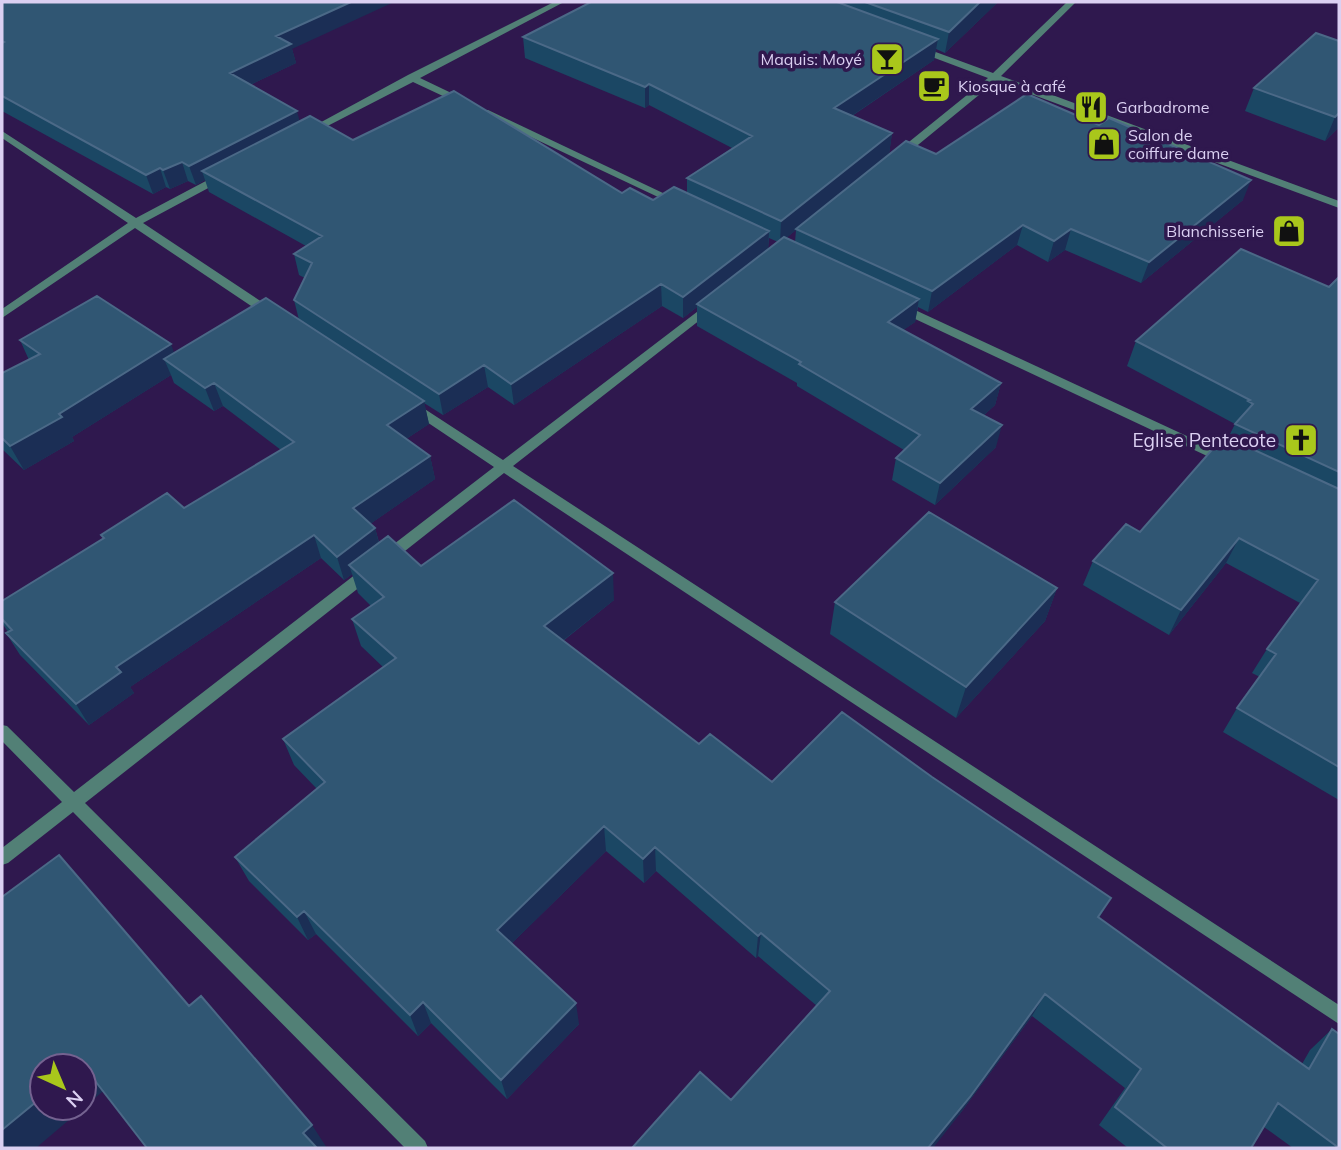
<svg xmlns="http://www.w3.org/2000/svg" width="1341" height="1150" font-family="Mulish,sans-serif">
	<style>
		.lines { fill: none; stroke-linecap: round; stroke-linejoin: round }
		.minor { fill: #528076; fill-rule: evenodd }
		.wall { fill: #1b4764; fill-rule: evenodd }
		.shaded-wall { fill: #1b2e55 }
		.building { fill: #305673; stroke: #4b6987; stroke-width: 2 }
		.labels { text-anchor: middle; dominant-baseline: central; stroke-width: 7; stroke-linejoin: round; paint-order: stroke }
		.far-poi-label { font-size: 16px; fill: #dbd0f2; stroke: #2f184e; text-anchor: start }
		.poi-label { font-size: 19px; fill: #dbd0f2; stroke: #2f184e; text-anchor: end }
	</style>
	<rect width="100%" height="100%" fill="#2f184e"/>
	<g class="lines">
		<path class="minor" d="M554,2H564L420,78L466,100V104H460L413,82L310,135L301,133L408,75Z
			M1067,2H1076L1001,76L1339,201V208L996,81L902,158H894V154L988,78L916,51V47H922L993,73Z
			M482,110H488L684,203L679,206L675,205L482,114Z
			M2,131L136,218L219,174H227V178L143,223L274,310V316H266L135,228L2,318V309L128,223L2,138Z
			M710,302L714,303V309L513,466L1339,1005V1024L504,473L391,562H381L379,558L381,554L494,467L409,410L407,407L409,404H417L503,460Z
			M900,303L1232,457L1233,460L1227,465L1222,463L896,310L894,307Z
			M370,566L375,567L377,571L375,575L85,803L425,1141L428,1148H405L73,812L8,863L2,865V848L62,802L2,741V725L7,726L74,792L365,567Z"/>
	</g>
	<path class="wall" d="M2,2L292,49L296,63L250,85L300,121L353,140L653,200L687,193V178L732,148L649,105L645,108L525,58L523,37L591,2H998L945,53L936,49L934,60L852,116L892,133L889,154H936L1243,200L1141,283L1065,250L1048,262L1017,245L928,312L918,307L915,322L903,330L1001,383L995,405L983,416L996,447L935,505L892,480L896,458L904,450L797,386V383L697,326V307L683,318L662,306L514,405L488,387L443,415L424,403L429,424L406,439L430,456L435,479L370,524L375,528L379,542L421,566L614,600L563,641L699,744L772,782L932,777L1111,898L1099,918L1302,1064L1310,1050L1332,1029L1339,1148H1293L1264,1127L1251,1148H1128L1099,1125L1125,1088L1032,1016L959,1115L731,1100L817,1006L758,956L756,958L656,871L644,883L606,851L511,944L579,1024L507,1099L431,1023L418,1036L316,934L308,940L249,881L235,857L317,789L294,765L283,739L383,667L361,646L352,619L371,606L358,593L352,574L344,580L321,558L130,687L134,693L89,725L20,655L6,633L8,632L2,623V601L103,539L101,535L184,508L281,450L223,406L214,411L174,383L171,375L72,437L74,441L24,470L2,449V373L29,360L20,340L175,353L299,320L294,300L305,278L299,275L294,254L306,246L209,192L205,180L196,185L188,181L170,189L166,187L153,194L2,111ZM796,230L795,242L786,238ZM769,238L778,242L768,249Z
		M1339,41V127L1325,141L1245,111L1254,88Z
		M1339,277V800L1223,732L1237,708L1260,677L1252,673L1267,649L1300,603L1226,563L1169,635L1083,585L1093,561L1140,532L1228,438L1235,424L1127,366L1136,341L1329,287Z
		M1057,588L1045,621L956,718L830,634L835,602Z"/>
	<path class="shaded-wall" d="M351,2H394L292,49L296,63L235,92L230,73L276,36Z
		M980,2H998L945,53L949,32Z
		M938,39L934,60L832,129L834,108Z
		M649,84V105L645,108V87Z
		M297,111L302,130L202,171L205,180L196,185L189,166Z
		M1339,113V127L1325,141L1335,117Z
		M892,133L889,155L780,243L781,221Z
		M182,162L188,181L170,189L163,170Z
		M160,168L166,187L153,194L146,175Z
		M1251,180L1243,200L1141,283L1149,262Z
		M1023,225L1017,245L928,312L932,291Z
		M1071,229L1065,250L1048,262L1054,241Z
		M769,231L768,253L697,304V307L683,318V297Z
		M661,284L662,306L514,405L511,384Z
		M919,299L915,322L884,344L888,322Z
		M171,344L180,369L164,359L171,375L72,437L74,441L24,470L10,446L59,414Z
		M484,365L488,387L443,415L439,394Z
		M214,383L223,406L214,411L205,388Z
		M1001,383L995,405L966,431L971,409Z
		M424,401L429,424L392,448L387,425Z
		M1002,425L996,447L935,505L940,483Z
		M430,456L435,479L360,531L353,508Z
		M375,528L381,551L349,565L352,574L344,580L337,557Z
		M314,535L321,558L130,687L134,693L89,725L76,704L116,667Z
		M1239,538L1226,563L1169,635L1181,610Z
		M613,573L614,600L547,653L544,626Z
		M1057,588L1045,621L956,718L966,687Z
		M604,826L606,851L502,953L497,930Z
		M655,847L656,871L644,883L643,859Z
		M304,911L316,934L308,940L297,917Z
		M761,933L758,956L756,958L758,936Z
		M1045,994L1032,1016L959,1115L933,1148H928Z
		M423,1002L431,1023L418,1036L410,1015Z
		M576,1003L579,1024L507,1099L501,1080Z
		M82,1064L107,1088L84,1107V1066H79Z
		M42,1097V1108H83L36,1148H2V1130Z
		M312,1125L327,1148H314L303,1133Z"/>
	<path class="building" d="M2,2H351L276,36L291,44L230,73L297,111L189,166L182,162L163,170L160,168L146,175L2,96V43L4,42L2,41Z
		M591,2H837L938,39L834,108L892,133L781,221L687,178L752,136L649,84L645,87L523,37Z
		M865,2H980L949,32Z
		M1316,33L1339,41V113L1335,117L1254,88Z
		M454,91L622,193L630,188L653,200L674,187L769,231L683,297L661,284L511,384L484,365L439,394L294,300L312,263L294,254L322,236L202,171L310,116L353,140Z
		M1027,94L1099,125L1109,118L1251,180L1149,262L1071,229L1054,241L1023,225L932,291L796,229L906,141L936,154Z
		M784,237L919,299L888,322L1001,383L971,409L1002,425L940,483L896,458L920,435L799,364L801,362L697,304Z
		M1241,249L1329,287L1339,277V472L1235,424L1253,404L1248,401L1250,400L1136,341Z
		M97,296L171,344L59,414L62,417L10,446L2,438V373L40,354L20,340Z
		M266,298L424,401L387,425L430,456L353,508L375,528L337,557L314,535L116,667L121,672L76,704L6,633L12,630L2,619V601L104,538L101,535L167,493L184,508L294,442L214,383L205,388L164,359Z
		M1224,436L1339,489V767L1237,708L1276,654L1267,649L1318,580L1239,538L1181,610L1093,561L1126,524L1140,532Z
		M514,500L613,573L544,626L699,744L710,734L772,782L842,712L932,777L1111,898L1098,917L1309,1069L1332,1029L1339,1034V1148L1278,1103L1251,1148H1167L1115,1107L1141,1069L1045,994L970,1097L928,1148H632L700,1072L731,1100L830,991L761,933L758,936L655,847L643,859L604,826L497,930L576,1003L501,1080L423,1002L410,1015L304,911L297,917L235,857L325,782L283,739L396,658L352,619L384,597L349,565L388,536L421,566Z
		M929,512L1057,588L966,687L835,602Z
		M59,855L189,1006L201,996L312,1125L303,1133L317,1148H147L82,1064L79,1066H42V1097L2,1130V897Z"/>
	<defs>
		<g id="bar-square" transform="scale(1.75)"><rect x="-9" y="-9" width="18" height="18" rx="4" fill="#a9c71b" stroke="#2f184e"/><path d="M-6-5H6L.8 .8V4.5H3.5V6h-7V4.5H-.8V.8Z" fill="#111"/></g>
		<g id="cafe-square" transform="scale(1.75)"><rect x="-9" y="-9" width="18" height="18" rx="4" fill="#a9c71b" stroke="#2f184e"/><path d="M-5.5-4.5H6V0H3Q3 3.5 0 3.5H-2.5Q-5.5 3.5-5.5 0ZM3-3.2v2h1.7v-2ZM-6 4.5H4V6H-6Z" fill="#111"/></g>
		<g id="restaurant-square" transform="scale(1.75)"><rect x="-9" y="-9" width="18" height="18" rx="4" fill="#a9c71b" stroke="#2f184e"/><path d="M-5-6h1v4h1v-4h1v4h1v-4h1v5L-1.5 .5V6h-2V.5L-5-1ZM5-6V6H3V1.5H1.5Q1.5-4 5-6Z" fill="#111"/></g>
		<g id="shop-square" transform="scale(1.75)"><rect x="-9" y="-9" width="18" height="18" rx="4" fill="#a9c71b" stroke="#2f184e"/><path d="M-5-2.5h2.3a2.7 3.5 0 0 1 5.4 0H5L5.5 6h-11ZM-1.5-2.5h3a1.5 2.3 0 0 0-3 0Z" fill="#111"/></g>
		<g id="church-square" transform="scale(1.75)"><rect x="-9" y="-9" width="18" height="18" rx="4" fill="#a9c71b" stroke="#2f184e"/><path d="M-1.2-6h2.4v3.5h3.3v2.4h-3.3V6h-2.4V-.1h-3.3v-2.4h3.3Z" fill="#111"/></g>
	</defs>
	<g fill-rule="evenodd">
		<use href="#bar-square" x="887" y="59"/>
		<use href="#cafe-square" x="934" y="86"/>
		<use href="#restaurant-square" x="1091" y="107"/>
		<use href="#shop-square" x="1104" y="144"/>
		<use href="#shop-square" x="1289" y="231"/>
		<use href="#church-square" x="1301" y="440"/>
	</g>
	<g class="labels">
		<g class="far-poi-label">
			<text x="862" y="59" text-anchor="end">Maquis: Moyé</text>
			<text x="958" y="86">Kiosque à café</text>
			<text x="1116" y="107">Garbadrome</text>
			<text x="1128" y="135">Salon de<tspan x="1128" dy="18">coiffure dame</tspan></text>
			<text x="1264" y="231" text-anchor="end">Blanchisserie</text>
		</g>
		<g class="poi-label">
			<text x="1276" y="440">Eglise Pentecote</text>
		</g>
	</g>
	<rect width="1341" height="1150" fill="none" stroke="#dbd0f2" stroke-width="7"/>
	<g transform="translate(63 1087) rotate(136)"><circle r="33" fill="#2f184e" stroke="#746290" stroke-width="2"/>
	<path d="M0-5L12 26L0 18L-12 26Z" fill="#a9c71b"/>
	<text y="-10" font-size="19" font-weight="bold" text-anchor="middle" fill="#dbd0f2">N</text>
	</g>
</svg>
